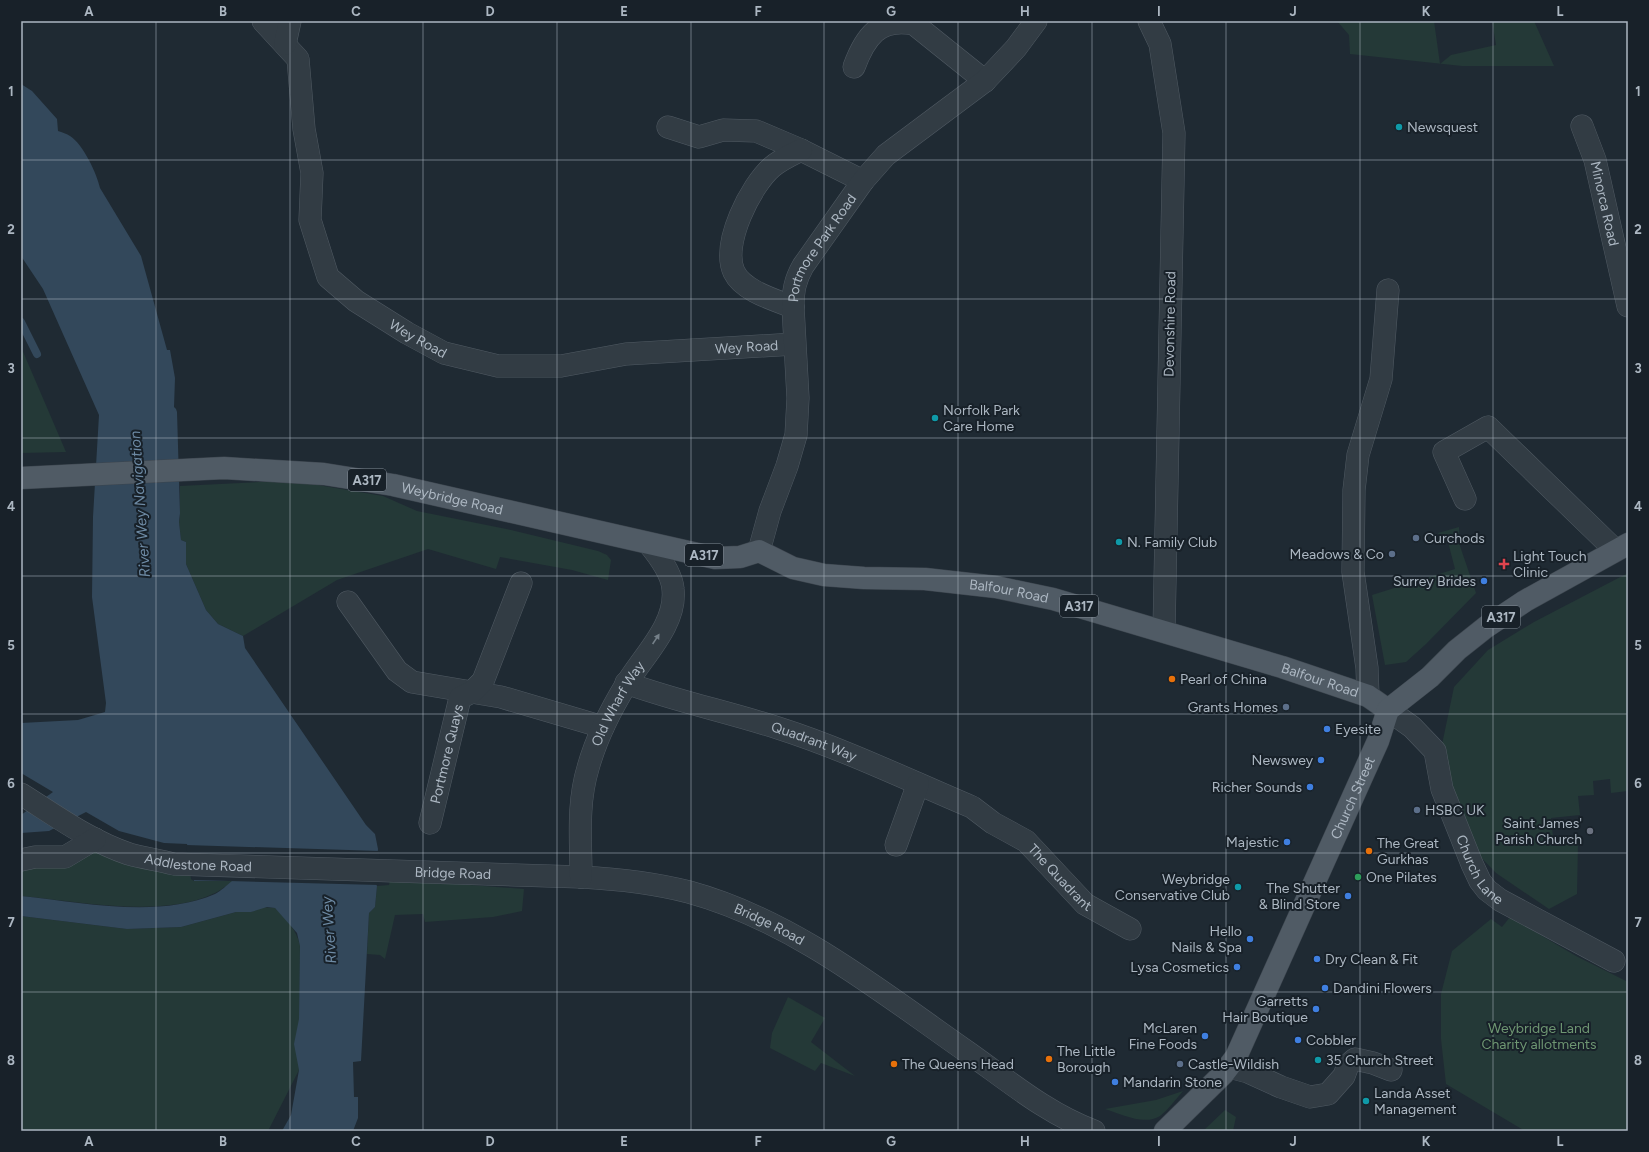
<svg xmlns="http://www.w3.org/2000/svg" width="1649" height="1152" font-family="Figtree,sans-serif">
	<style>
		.green { fill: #243937 }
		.water { fill: #33485b }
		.pier { fill: #1f2a33 }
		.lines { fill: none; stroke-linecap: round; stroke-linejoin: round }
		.stream { stroke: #33485b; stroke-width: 8 }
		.minor-casing { stroke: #505a63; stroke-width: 23 }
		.major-casing { stroke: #3c454e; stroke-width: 23 }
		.minor { stroke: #323c44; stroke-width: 22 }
		.major { stroke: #505b65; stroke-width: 22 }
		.oneway { fill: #758089 }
		.grid { fill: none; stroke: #acb7c2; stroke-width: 1; stroke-opacity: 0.55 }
		.culture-dot { fill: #0f9aa8; stroke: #182129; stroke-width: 1.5 }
		.service-dot { fill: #5c6f8a; stroke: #182129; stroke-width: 1.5 }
		.health-dot { fill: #e0444e; stroke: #182129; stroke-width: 1.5 }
		.shop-dot { fill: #3f7fe0; stroke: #182129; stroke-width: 1.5 }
		.food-dot { fill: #e8710a; stroke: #182129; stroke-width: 1.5 }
		.worship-dot { fill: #6b7280; stroke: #182129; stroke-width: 1.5 }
		.leisure-dot { fill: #2e9e5b; stroke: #182129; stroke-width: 1.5 }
		.labels { text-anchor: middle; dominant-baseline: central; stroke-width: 4; stroke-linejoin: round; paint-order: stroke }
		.shield { fill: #182129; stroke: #808a94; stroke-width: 1 }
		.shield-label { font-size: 13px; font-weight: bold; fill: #acb7c2 }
		.poi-label { font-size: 14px; fill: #acb7c2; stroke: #182129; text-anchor: start }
		.street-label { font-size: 14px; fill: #acb7c2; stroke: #182129 }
		.park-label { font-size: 14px; fill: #6e9672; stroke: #182129 }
		.water-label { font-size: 15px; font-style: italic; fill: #6e8ba5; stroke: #182129 }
		.neatline { fill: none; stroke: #acb7c2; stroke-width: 1.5 }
		.grid-label { font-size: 13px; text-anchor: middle; font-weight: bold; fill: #acb7c2 }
	</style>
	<rect width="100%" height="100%" fill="#1f2a33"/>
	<path class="green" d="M1337,21H1434L1440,64L1451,55L1496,45L1492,21H1534L1554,66H1462L1350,54L1349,35Z
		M21,347L66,452L21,453Z
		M280,481L312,484L383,496L417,511L511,530L598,551L607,555L611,560L608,580L572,570L500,557L496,569L428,549L337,580L243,636L218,624L206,610L186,564V542L181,540L179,522L180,518V486Z
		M1459,527L1460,546L1476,593L1426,644L1406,662L1385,665L1372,595L1455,569L1448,542L1442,544L1438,533Z
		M1628,573V791L1611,793L1610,779L1593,781L1594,795L1578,796L1580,815L1551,818L1554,846L1578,844L1577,894L1549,909L1496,873L1470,846L1440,754L1454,687L1488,650L1534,622Z
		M95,839L190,872L191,879L194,881H233C227,885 221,890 215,893C162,919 78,901 21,896V860Z
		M390,879L524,889L522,911L493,917L425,922L423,914L395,915L385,959L380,955L367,954L369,913L375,907L377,886L389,885Z
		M260,907L275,908C287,919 296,930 300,945L299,1070L268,1131H21V916L127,929L181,927L236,912H251Z
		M1510,917L1576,956L1628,982V1131H1525L1446,1084L1441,1039V994L1452,951L1491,919L1502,927Z
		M788,997L825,1018L811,1042L855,1076L821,1063L815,1071L770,1048L772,1033Z
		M1183,1091C1176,1099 1168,1110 1160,1116C1144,1126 1121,1114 1105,1109L1156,1100Z
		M1225,1110L1236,1117L1233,1131H1203Z"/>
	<path class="water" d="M21,84L32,91L57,119L58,131C62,132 67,134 70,136C83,144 97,174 100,188L141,256L167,350H170L175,378L174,407L176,409L177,412L180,513L179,522L181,540L186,542V564L206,610L218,624L243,636L245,648L366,825L375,834L378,849L375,882L377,886L375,907L369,913L361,1061L353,1062L354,1097H358V1118L353,1131H282L291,1115L299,1070L294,1044L299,1019L300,946L297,933L275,908L267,907L251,912H236L181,927L127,929L21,916V896C81,902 157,919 215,894C221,891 227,885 232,881H194L187,844L164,843L119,831L86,812L49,831L21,833V815L53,792L21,773V723L78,720L105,712L106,703L92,597L93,517L99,415L43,289L21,256Z"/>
	<path class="pier" d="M186,845L380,851L377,882L379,885L192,880Z"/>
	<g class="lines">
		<path class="stream" d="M21,322L37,354"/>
		<g class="minor-casing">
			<g id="minor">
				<path id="s1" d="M263,21L298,59L304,129L312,173L310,220L328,277L356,301L407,333L444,353L498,366H561L626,354L794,344"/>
				<path d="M1149,21L1160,44L1174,133L1164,631"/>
				<path d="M285,44L290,21"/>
				<path d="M854,67C865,37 879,17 914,24L985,81"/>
				<path id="s2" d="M1582,126L1595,160L1628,306"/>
				<path d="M668,127L699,137L723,130L756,131L801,150L863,181"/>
				<path d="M793,307C775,300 743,291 734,272C721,244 751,185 772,167C780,160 791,155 801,150"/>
				<path d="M1465,499L1444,452L1488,427L1615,550"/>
				<path id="s3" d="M759,551L770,511L787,466L796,435L798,398L793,307C793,291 795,280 803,266L863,181L886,155L985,81L1016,48L1036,21"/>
				<path d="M348,602L397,671L412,682L501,697L603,727"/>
				<path id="s4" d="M626,683C676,701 728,712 778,728C844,749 908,780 972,807L993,823L1026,841L1085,904L1130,929"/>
				<path d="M1368,696L1367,668L1353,572L1354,490L1358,455L1381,379L1388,290"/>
				<path id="s5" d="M1388,710L1412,727L1435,751L1442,789L1472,864L1480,881L1487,890L1500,900L1614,961"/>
				<path id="s6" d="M21,794C56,816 90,841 129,854C143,858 159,860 174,864L581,877C618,879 654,883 689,892C792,920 880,991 966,1051C1006,1079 1047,1114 1094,1131"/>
				<path id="s7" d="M430,823L460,698L472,692L483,681L521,583"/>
				<path d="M896,845L918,784"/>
				<path d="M21,860L35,857H65L95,839"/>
				<path id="s8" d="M581,877C581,841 577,804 588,768C596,739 611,709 627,683C644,655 677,624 673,589C672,574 658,555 649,544"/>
				<path d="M1229,1067L1248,1072L1281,1087L1310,1097L1328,1094L1344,1076L1348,1065L1355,1059L1373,1063L1391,1070"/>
			</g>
		</g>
		<g class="major-casing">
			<g id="major">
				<path id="s9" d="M21,478L224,468L324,474L393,485L715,558L740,557L759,551L793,568L824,575L864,578L925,579L996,587L1053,599L1282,667L1368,696L1388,710"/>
				<path id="s10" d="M1165,1131L1223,1074L1236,1057L1378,741L1388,710L1430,677L1457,650L1486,627L1525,601L1628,544"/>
			</g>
		</g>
		<use href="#minor" class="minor"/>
		<use href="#major" class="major"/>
	</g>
	<defs><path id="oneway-solid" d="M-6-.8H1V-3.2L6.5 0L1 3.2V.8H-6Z"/></defs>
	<use class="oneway" href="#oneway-solid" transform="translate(656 639) rotate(-56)"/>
	<path class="grid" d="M156,21V1131M290,21V1131M423,21V1131M557,21V1131M691,21V1131M824,21V1131M958,21V1131M1092,21V1131M1226,21V1131M1360,21V1131M1493,21V1131M21,160H1628M21,299H1628M21,438H1628M21,576H1628M21,714H1628M21,853H1628M21,992H1628"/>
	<g class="culture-dot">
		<circle cx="1399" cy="127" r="4"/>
		<circle cx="935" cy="418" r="4"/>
		<circle cx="1119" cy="542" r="4"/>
		<circle cx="1238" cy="887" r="4"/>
		<circle cx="1318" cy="1060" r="4"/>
		<circle cx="1366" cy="1101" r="4"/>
	</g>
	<g class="service-dot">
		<circle cx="1416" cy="538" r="4"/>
		<circle cx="1392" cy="554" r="4"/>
		<circle cx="1286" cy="707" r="4"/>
		<circle cx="1417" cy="810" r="4"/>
		<circle cx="1180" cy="1064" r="4"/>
	</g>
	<path class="health-dot" d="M1502 558h4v4h4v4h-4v4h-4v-4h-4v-4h4z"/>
	<g class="shop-dot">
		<circle cx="1484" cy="581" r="4"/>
		<circle cx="1327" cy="729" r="4"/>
		<circle cx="1321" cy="760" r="4"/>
		<circle cx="1310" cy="787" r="4"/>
		<circle cx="1287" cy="842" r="4"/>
		<circle cx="1348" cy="896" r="4"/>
		<circle cx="1250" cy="939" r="4"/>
		<circle cx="1317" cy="959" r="4"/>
		<circle cx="1237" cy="967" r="4"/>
		<circle cx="1325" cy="988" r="4"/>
		<circle cx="1316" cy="1009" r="4"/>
		<circle cx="1205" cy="1036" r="4"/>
		<circle cx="1298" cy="1040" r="4"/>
		<circle cx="1115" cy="1082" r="4"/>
	</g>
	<g class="food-dot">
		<circle cx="1172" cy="679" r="4"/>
		<circle cx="1369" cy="851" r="4"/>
		<circle cx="1049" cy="1059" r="4"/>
		<circle cx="894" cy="1064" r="4"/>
	</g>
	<circle class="worship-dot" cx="1590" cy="831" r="4"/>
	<circle class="leisure-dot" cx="1358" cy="877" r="4"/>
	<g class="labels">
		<g class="shield">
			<rect x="348" y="469" width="38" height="22" rx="3"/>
			<rect x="685" y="544" width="38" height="22" rx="3"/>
			<rect x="1060" y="595" width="38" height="22" rx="3"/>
			<rect x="1482" y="606" width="38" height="22" rx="3"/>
		</g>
		<g class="shield-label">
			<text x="367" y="480">A317</text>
			<text x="704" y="555">A317</text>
			<text x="1079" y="606">A317</text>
			<text x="1501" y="617">A317</text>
		</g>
		<g class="poi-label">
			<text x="1407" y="127">Newsquest</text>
			<text x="943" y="410">Norfolk Park<tspan x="943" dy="16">Care Home</tspan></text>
			<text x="1424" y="538">Curchods</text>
			<text x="1127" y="542">N. Family Club</text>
			<text x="1384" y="554" text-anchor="end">Meadows &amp; Co</text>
			<text x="1513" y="556">Light Touch<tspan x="1513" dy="16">Clinic</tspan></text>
			<text x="1476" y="581" text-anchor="end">Surrey Brides</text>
			<text x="1180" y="679">Pearl of China</text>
			<text x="1278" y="707" text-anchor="end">Grants Homes</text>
			<text x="1335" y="729">Eyesite</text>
			<text x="1313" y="760" text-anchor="end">Newswey</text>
			<text x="1302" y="787" text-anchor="end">Richer Sounds</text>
			<text x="1425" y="810">HSBC UK</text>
			<text x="1582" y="823" text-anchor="end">Saint James'<tspan x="1582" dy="16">Parish Church</tspan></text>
			<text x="1279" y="842" text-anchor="end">Majestic</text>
			<text x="1377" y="843">The Great<tspan x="1377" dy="16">Gurkhas</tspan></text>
			<text x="1366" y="877">One Pilates</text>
			<text x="1230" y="879" text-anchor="end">Weybridge<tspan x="1230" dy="16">Conservative Club</tspan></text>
			<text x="1340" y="888" text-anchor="end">The Shutter<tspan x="1340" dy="16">&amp; Blind Store</tspan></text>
			<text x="1242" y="931" text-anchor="end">Hello<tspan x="1242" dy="16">Nails &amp; Spa</tspan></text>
			<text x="1325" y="959">Dry Clean &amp; Fit</text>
			<text x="1229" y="967" text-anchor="end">Lysa Cosmetics</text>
			<text x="1333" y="988">Dandini Flowers</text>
			<text x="1308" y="1001" text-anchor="end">Garretts<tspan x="1308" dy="16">Hair Boutique</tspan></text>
			<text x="1197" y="1028" text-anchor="end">McLaren<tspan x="1197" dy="16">Fine Foods</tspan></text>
			<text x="1306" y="1040">Cobbler</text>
			<text x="1057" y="1051">The Little<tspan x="1057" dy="16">Borough</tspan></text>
			<text x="1326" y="1060">35 Church Street</text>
			<text x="902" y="1064">The Queens Head</text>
			<text x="1188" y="1064">Castle-Wildish</text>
			<text x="1123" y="1082">Mandarin Stone</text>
			<text x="1374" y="1093">Landa Asset<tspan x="1374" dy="16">Management</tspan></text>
		</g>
		<g class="street-label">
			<text stroke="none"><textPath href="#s2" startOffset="81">Minorca Road</textPath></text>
			<text stroke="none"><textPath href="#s3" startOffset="317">Portmore Park Road</textPath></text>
			<text transform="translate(1170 324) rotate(-89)">Devonshire Road</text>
			<text stroke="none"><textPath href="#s1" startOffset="383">Wey Road</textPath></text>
			<text stroke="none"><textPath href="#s1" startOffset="718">Wey Road</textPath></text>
			<text stroke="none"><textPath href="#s9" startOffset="434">Weybridge Road</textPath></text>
			<text stroke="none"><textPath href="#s9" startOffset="1004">Balfour Road</textPath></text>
			<text stroke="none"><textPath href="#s9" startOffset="1328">Balfour Road</textPath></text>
			<text stroke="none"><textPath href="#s8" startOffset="181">Old Wharf Way</textPath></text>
			<text stroke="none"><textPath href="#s4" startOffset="197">Quadrant Way</textPath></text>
			<text stroke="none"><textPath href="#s7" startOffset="71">Portmore Quays</textPath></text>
			<text stroke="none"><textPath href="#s10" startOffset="387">Church Street</textPath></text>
			<text stroke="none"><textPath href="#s6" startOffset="194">Addlestone Road</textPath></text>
			<text stroke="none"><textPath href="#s5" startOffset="191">Church Lane</textPath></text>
			<text stroke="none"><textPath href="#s6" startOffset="449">Bridge Road</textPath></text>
			<text stroke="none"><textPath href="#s4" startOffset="482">The Quadrant</textPath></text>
			<text stroke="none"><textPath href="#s6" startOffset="773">Bridge Road</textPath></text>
		</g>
		<g class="park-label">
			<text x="1539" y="1028">Weybridge Land<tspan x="1539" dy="16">Charity allotments</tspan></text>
		</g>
		<g class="water-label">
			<text transform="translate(140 504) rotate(-94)">River Wey Navigation</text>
			<text transform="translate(329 930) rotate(-94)">River Wey</text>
		</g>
	</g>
	<rect width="1649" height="1152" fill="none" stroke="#182129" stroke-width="44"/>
	<rect x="22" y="22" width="1605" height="1108" class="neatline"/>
	<g class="grid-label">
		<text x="89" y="16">A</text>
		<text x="223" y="16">B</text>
		<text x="356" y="16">C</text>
		<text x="490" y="16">D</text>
		<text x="624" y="16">E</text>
		<text x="758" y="16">F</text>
		<text x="891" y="16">G</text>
		<text x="1025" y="16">H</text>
		<text x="1159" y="16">I</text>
		<text x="1293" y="16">J</text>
		<text x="1426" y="16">K</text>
		<text x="1560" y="16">L</text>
		<text x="11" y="96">1</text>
		<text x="1638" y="96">1</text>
		<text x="11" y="234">2</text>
		<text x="1638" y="234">2</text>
		<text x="11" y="373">3</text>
		<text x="1638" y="373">3</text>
		<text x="11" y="511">4</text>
		<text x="1638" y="511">4</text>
		<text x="11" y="650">5</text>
		<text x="1638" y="650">5</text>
		<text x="11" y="788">6</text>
		<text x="1638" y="788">6</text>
		<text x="11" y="927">7</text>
		<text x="1638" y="927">7</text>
		<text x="11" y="1065">8</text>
		<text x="1638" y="1065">8</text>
		<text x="89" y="1146">A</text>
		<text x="223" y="1146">B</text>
		<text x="356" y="1146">C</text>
		<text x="490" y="1146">D</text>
		<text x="624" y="1146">E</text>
		<text x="758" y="1146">F</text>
		<text x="891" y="1146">G</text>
		<text x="1025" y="1146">H</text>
		<text x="1159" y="1146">I</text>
		<text x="1293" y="1146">J</text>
		<text x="1426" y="1146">K</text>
		<text x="1560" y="1146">L</text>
	</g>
</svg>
